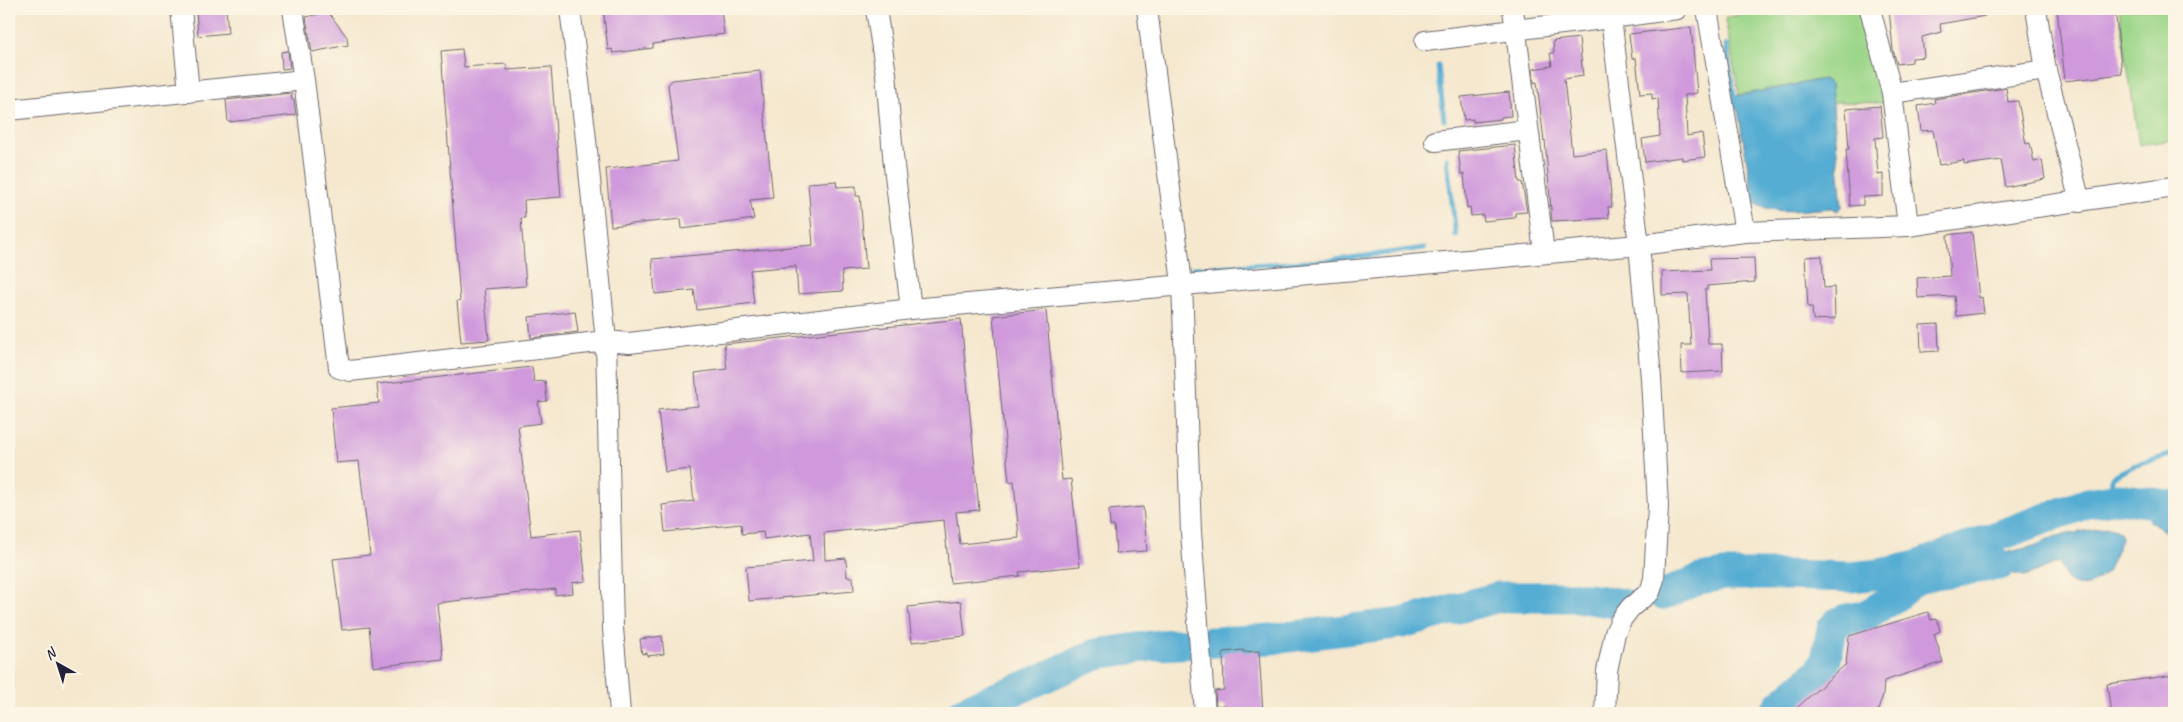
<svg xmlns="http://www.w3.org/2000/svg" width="2183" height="722" font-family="Caveat,sans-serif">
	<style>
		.green { fill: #9cd689; stroke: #5f7c62 }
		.water { fill: #56add3; stroke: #3c6887 }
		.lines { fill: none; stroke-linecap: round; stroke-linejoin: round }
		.stream { stroke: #56add3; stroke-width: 5 }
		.river { stroke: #56add3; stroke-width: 31 }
		.building { fill: #cf99dc }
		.minor-casing { stroke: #6c676f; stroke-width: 22 }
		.minor { stroke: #fff; stroke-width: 20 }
	</style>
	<rect width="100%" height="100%" fill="#fcf5e5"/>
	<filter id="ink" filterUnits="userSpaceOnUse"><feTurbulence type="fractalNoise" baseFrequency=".02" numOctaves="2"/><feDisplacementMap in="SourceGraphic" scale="10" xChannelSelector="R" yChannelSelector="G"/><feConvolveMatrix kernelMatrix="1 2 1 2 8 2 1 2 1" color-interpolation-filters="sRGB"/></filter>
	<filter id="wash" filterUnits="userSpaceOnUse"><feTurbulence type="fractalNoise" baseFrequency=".0096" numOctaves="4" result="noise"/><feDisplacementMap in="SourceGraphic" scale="20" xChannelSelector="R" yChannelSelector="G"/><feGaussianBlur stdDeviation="1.12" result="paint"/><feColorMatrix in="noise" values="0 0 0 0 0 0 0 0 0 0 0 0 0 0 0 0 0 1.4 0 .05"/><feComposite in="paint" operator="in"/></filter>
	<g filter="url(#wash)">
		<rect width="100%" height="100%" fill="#f5e8cf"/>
		<path class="green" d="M1765,9H1860L1887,103L1832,102L1831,85L1824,79L1739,95L1725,18Z
			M2119,9H2174V140L2139,145Z"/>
		<path class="water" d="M1824,79L1831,85L1842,207L1837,211L1833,208C1809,209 1776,216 1754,203L1738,110L1733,108L1731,97Z
			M2151,515L2174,519V538L2149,521Z
			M2107,527L2120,532L2122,537L2107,572L2089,586C2062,585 2069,580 2059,562L2025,576L2000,571L2002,554L2034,546L2057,536Z"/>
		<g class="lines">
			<path class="stream" d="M1726,45L1734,96
				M1438,66L1444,120
				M1447,159L1456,236
				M1193,268L1328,261L1424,248
				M2111,498L2112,477L2133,466L2174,454"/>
			<path class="river" d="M1663,595L1700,579L1724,575H1787L1851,577L1880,574L1913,567L2088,503L2119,498L2174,506
				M962,713L972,707L1028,685L1096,654L1159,645L1271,639L1402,623L1499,597H1576L1623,604
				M1775,713L1781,704L1820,671L1826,660L1832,629L1837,623L1846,619L1865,616L1895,597L1915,580L1935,574L2000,565"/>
		</g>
		<g id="blocks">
			<path class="building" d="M226,9L228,33L198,36L196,10Z
				M603,9H721L724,34L653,44V48L613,53L612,49L608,50Z
				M1889,9H1984L1985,16L1940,24L1941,32L1922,37L1924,57L1912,58V62L1897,64L1893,50Z
				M2057,9H2115L2122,74L2065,81Z
				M328,12L347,37L348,45L312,52L306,17Z
				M1691,27L1697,93L1685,95L1687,136L1702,133L1705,157L1682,160V157L1645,162L1642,139L1660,136L1658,98L1652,99V93L1640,94L1636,58L1632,59L1629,34Z
				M1579,38L1583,76L1564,79L1572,154L1607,150L1612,207H1608L1609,218L1552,221L1545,140L1544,141L1537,82L1534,83L1533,69L1552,66L1550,53H1554L1553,41Z
				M462,49L464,67L506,64L507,70L551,67L561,197L524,200L525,218H521L526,286L484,289L489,340L461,342L457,301L460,300L441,51Z
				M288,51L290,68L282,69L281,52Z
				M760,71L773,198L750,200L754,219L682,229L681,219L611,226L606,169L678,161L668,85L672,80Z
				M2006,88L2008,102L2018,101L2026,144L2030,143L2034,162L2042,160L2045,179L2006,187L2001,160L1964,165V161L1939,165L1933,130L1921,131L1918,106L1935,103L1934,99Z
				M1509,92L1511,116L1501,117V119L1473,122V119L1464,120L1461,97Z
				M291,93L292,100H294L296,115L228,122L226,100Z
				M1880,106L1883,137L1875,138L1878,175L1883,174V196L1863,197V205L1850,206L1846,149H1849L1846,109Z
				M1515,145L1519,182H1522L1527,212L1515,213V218L1484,221L1483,215L1471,216L1470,207L1467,208L1464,174H1461L1458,151Z
				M836,181L837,187L856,186V196H860L866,269L842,271L843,291L798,294L796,266L750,270L754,303L697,310L694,290L655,294L652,259L813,245L808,183Z
				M1972,232L1979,298L1982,297L1984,313L1956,316L1954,296L1918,298L1917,278L1950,276L1947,235Z
				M1822,256L1824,288L1834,287L1835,319L1813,320L1812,307H1808L1805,257Z
				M1754,258L1755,282L1707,286V290H1705L1708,344H1722L1723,371L1682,373L1681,345H1691L1688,294L1662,295V272L1710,270L1709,259Z
				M1046,310L1062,480L1071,479L1080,566L1019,572L1020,576L950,583L944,520L905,524L824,533L825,560L846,558L847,577H853L854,591L749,601L746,567L813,561L810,533L764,539L763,532L742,534L741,524L665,532L662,505L694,501L690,469L665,472L658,410L698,406L695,373L727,369L724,344L961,319L979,510L956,512L960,544L1019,538L1014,481L1009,482L993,316Z
				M575,311L578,332L531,338L529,317Z
				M1938,324L1939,351L1921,352L1920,325Z
				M532,367L534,382L545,381L547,401L538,402L541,423L518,426L531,536L580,530L586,581L572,583L573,593L555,595V589L437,603L443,659L373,667L369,627L342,630L333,559L370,555L359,461L336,463L331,408L379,403L377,384Z
				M1143,507L1147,551L1116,553L1114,526H1110L1109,510Z
				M961,601L965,636L912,642L908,607Z
				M1928,612L1931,620L1937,619L1940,631L1934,634L1943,662L1884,681L1883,695L1877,713H1791L1846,664L1849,636Z
				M662,636L664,654L647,656V653L642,654L640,639Z
				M1243,650V652L1259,651L1263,713H1226L1225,705L1216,706L1215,691L1224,690L1223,652Z
				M2174,675V708L2150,711V713H2111L2107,684Z"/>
		</g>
	</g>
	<g filter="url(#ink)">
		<use href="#blocks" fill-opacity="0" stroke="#6c676f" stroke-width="1"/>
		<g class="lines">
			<g class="minor-casing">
				<path id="minor" d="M181,9L189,92
					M293,9L304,80L339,368L350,371L606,341L629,343L911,309L1639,245L1745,232L1908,226L2174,187
					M570,9L585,130L606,341L613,628L620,713
					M876,9L886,74L894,166L911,309
					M1147,9L1182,283L1191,532L1205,713
					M1513,9L1544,252
					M1707,9L1745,232
					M1870,9L1892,93L1908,226
					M2036,9L2046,70L2080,202
					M1425,41L1611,18
					M1892,93L2046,70
					M9,110L304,80
					M1435,141L1528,130
					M1605,713L1607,671L1615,633L1621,620L1631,607L1650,592L1654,579L1658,506L1651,378L1639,245L1611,18L1677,9"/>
			</g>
			<use href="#minor" class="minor"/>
		</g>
	</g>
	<rect width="2183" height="722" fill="none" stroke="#fcf5e5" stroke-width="30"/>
	<g transform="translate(58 664) rotate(321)" stroke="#fcf5e5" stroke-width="4" paint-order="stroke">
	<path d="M0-4L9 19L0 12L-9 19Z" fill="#22223b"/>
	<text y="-8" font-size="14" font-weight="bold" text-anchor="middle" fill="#22223b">N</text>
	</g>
</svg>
